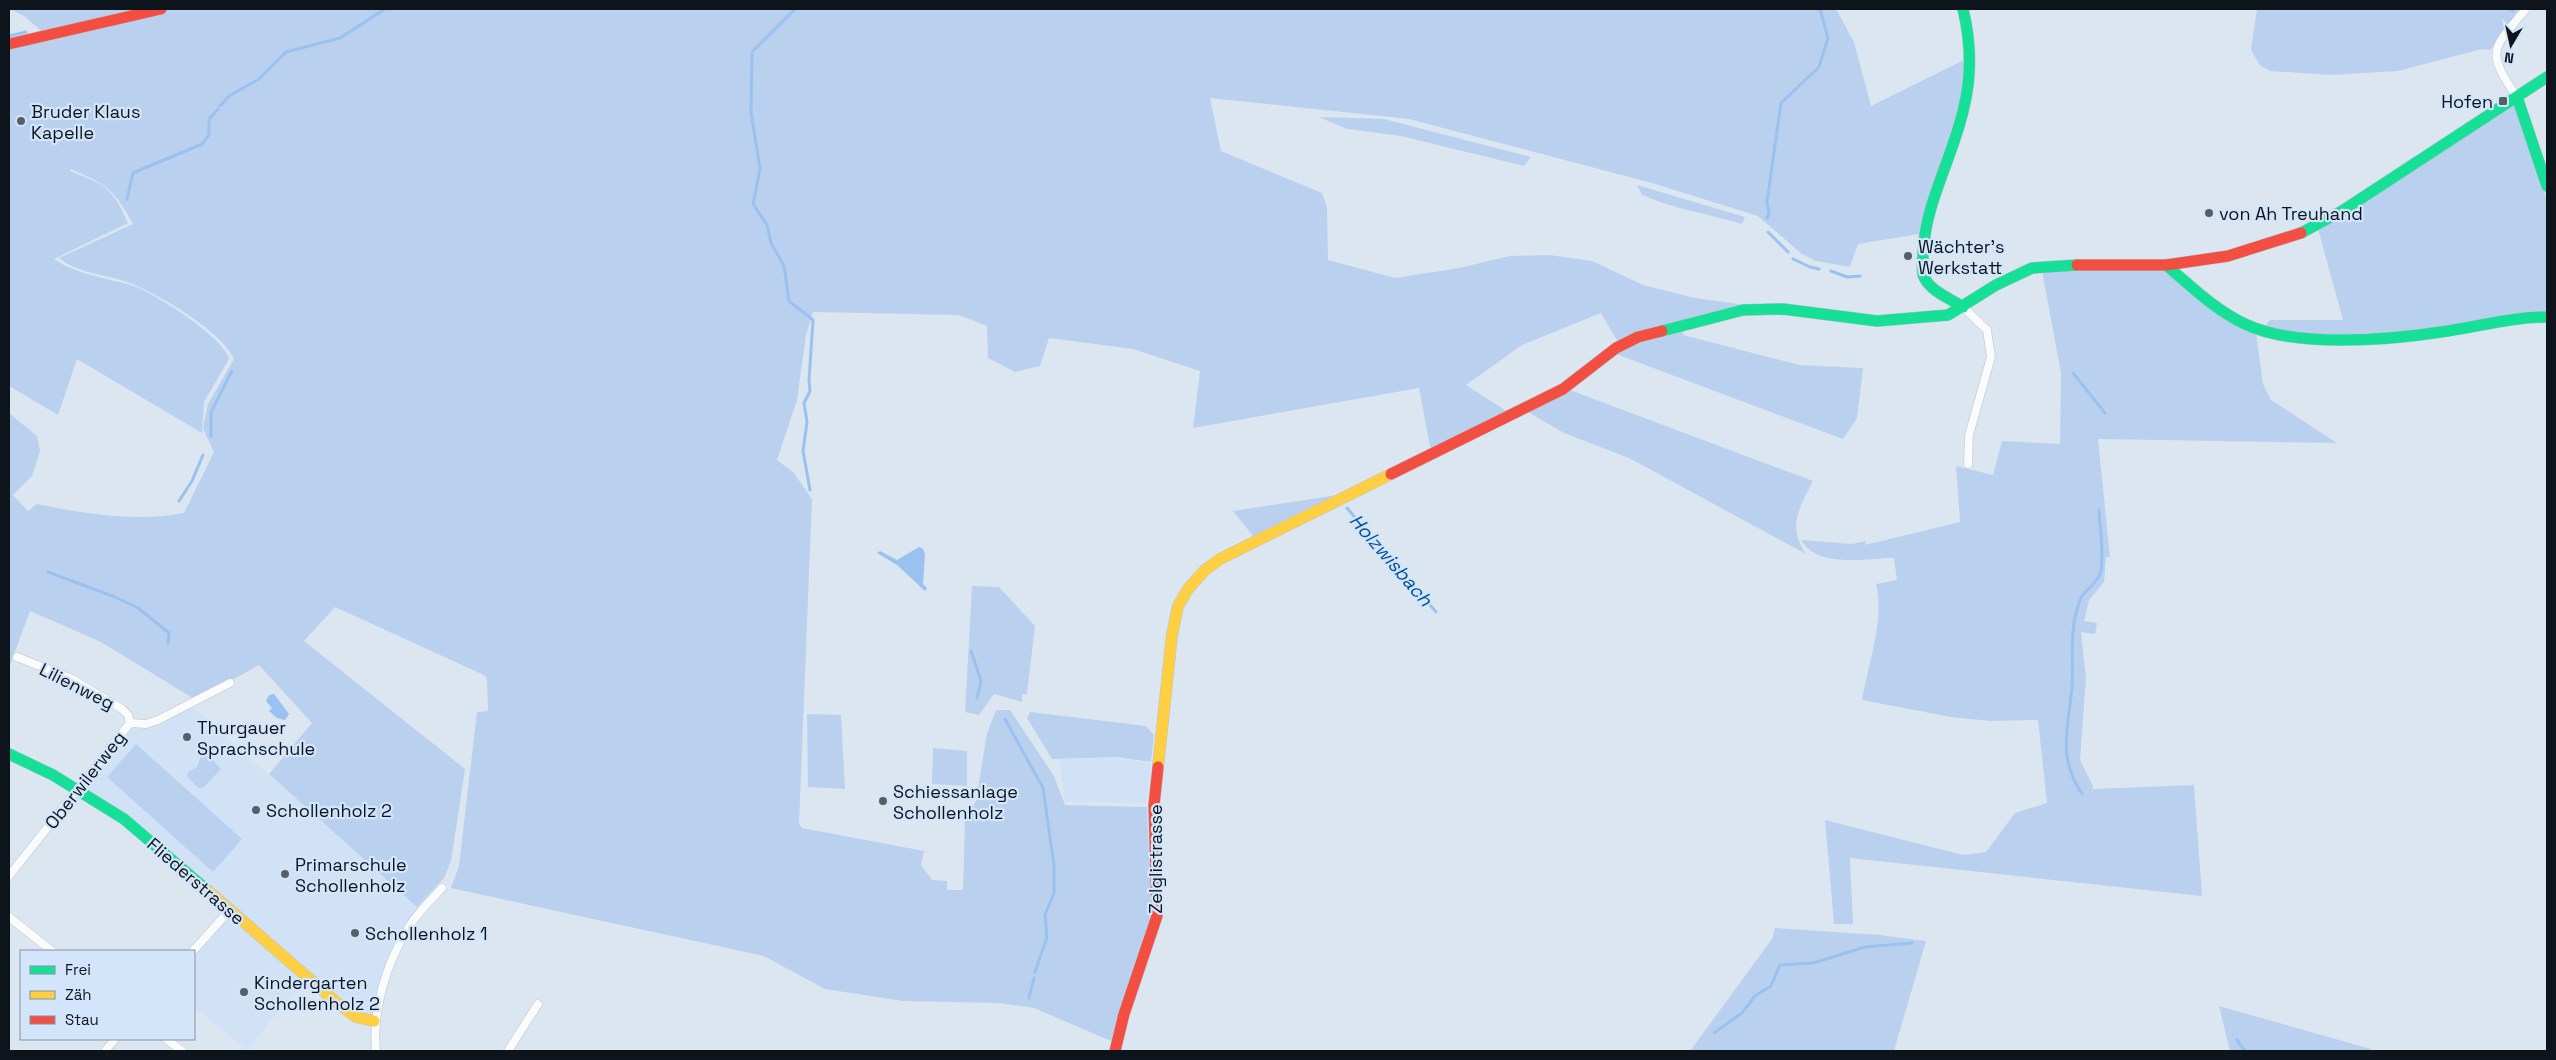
<svg xmlns="http://www.w3.org/2000/svg" width="2556" height="1060" font-family="'Space Grotesk',sans-serif">
	<style>
		.built { fill: #d1e2f6 }
		.green { fill: #b9d1ee }
		.water { fill: #9ac2f0 }
		.lines { fill: none; stroke-linecap: round; stroke-linejoin: round }
		.stream { stroke: #9ac2f0; stroke-width: 3 }
		.street-casing { stroke: #bac2ca; stroke-width: 9 }
		.fast-casing { stroke: #bac2ca; stroke-width: 12 }
		.slow-casing { stroke: #bac2ca; stroke-width: 12 }
		.jam-casing { stroke: #bac2ca; stroke-width: 12 }
		.street { stroke: #fafbfd; stroke-width: 8 }
		.fast { stroke: #16e098; stroke-width: 11 }
		.slow { stroke: #ffcf43; stroke-width: 11 }
		.jam { stroke: #f24e42; stroke-width: 11 }
		.poi-dot { fill: #565e66; stroke: #d3e5fa; stroke-width: 2 }
		.labels { text-anchor: middle; dominant-baseline: central; stroke-width: 4.5; stroke-linejoin: round; paint-order: stroke }
		.poi-label { font-size: 18px; fill: #0e141b; stroke: #d3e5fa; text-anchor: start }
		.street-label { font-size: 18px; fill: #0e141b; stroke: #d3e5fa }
		.water-label { font-size: 19px; font-style: italic; fill: #004f96; stroke: #d3e5fa }
	</style>
	<rect width="100%" height="100%" fill="#dce6f1"/>
	<path class="built" d="M190,705L421,910L392,962L374,1021L356,1017L307,978L247,1050L194,1007V951L229,911L79,790L130,723L147,724Z
		M1117,758L1151,763L1147,803L1065,802L1059,759Z"/>
	<path class="green" d="M10,9H1836L1854,42L1871,106L1966,59C1963,122 1932,173 1919,234L1858,244L1850,267L1816,261L1802,254L1758,216L1652,183L1409,119L1210,98L1221,151L1322,193L1327,208L1328,260L1395,278L1459,268L1510,256L1549,255L1592,261L1643,285L1695,298L1739,304L1740,308L1618,342L1601,313L1522,345L1466,385L1508,412L1431,451L1419,388L1193,428L1200,371L1133,349L1049,338L1040,366L1015,372L988,358L987,326L959,315L813,312L806,335L797,400L777,460L793,472L812,499L799,824L802,828L924,851L921,865L932,880L947,881V890H963L965,819L976,801L987,733L996,710H1010L1054,776L1065,805L1147,807L1151,908L1148,930L1111,1041L1034,1008L1000,1003L903,1001L825,989L764,956L451,888L459,866L477,712L488,711L487,679L484,675L335,607L304,641L465,769L451,861L444,878L417,907L269,774L312,723L259,665L196,700L101,642L30,611L9,668V413L37,436L40,451L32,476L13,495L28,511L37,504C84,514 137,522 184,513L214,452L203,429L205,417L208,404L234,359C222,331 153,290 124,281C102,274 77,273 59,258L133,224C114,189 107,185 71,169L74,163L70,171C105,185 112,187 128,223L54,259C77,275 108,278 134,286C154,293 225,338 229,359L204,402L202,433L77,359L58,415L9,386V48L45,34L24,16Z
		M2257,9H2523L2520,13L2517,12L2490,50L2482,49L2398,71L2332,75L2270,71L2260,65L2251,50Z
		M2515,103L2547,200V314L2437,331L2326,335L2263,328L2270,320H2343L2318,229Z
		M1319,117L1384,119L1531,157L1524,166L1401,136L1347,129Z
		M1637,185L1745,217L1742,224C1709,214 1674,209 1642,195Z
		M2164,268L2256,333L2263,384L2271,400L2337,443L2098,439L2110,557H2106L2104,582L2089,600L2084,621L2097,623L2095,634L2081,632L2086,678L2080,760L2093,786L2091,798L2093,789L2194,785L2202,896L1850,858L1853,924H1834L1825,820L1963,855L1986,852L2015,813L2047,803L2038,720L1991,721L1951,717L1862,700C1868,666 1885,617 1876,584L1897,580L1894,558C1867,558 1818,569 1801,540L1852,544L1866,541L1865,545L1960,522L1956,466L1993,475L2002,441L2060,444L2061,373L2042,271Z
		M1684,329L1683,335L1799,365L1863,368L1857,418L1843,439L1616,354L1640,340Z
		M1570,390L1813,481C1799,509 1787,526 1806,554L1629,458L1564,433L1528,412Z
		M1344,494L1254,537L1233,511Z
		M972,586L999,587L1035,626L1027,694H1022V702L994,694L979,715L965,712Z
		M1030,712L1146,726L1154,735L1151,762L1117,757L1052,759L1027,718Z
		M807,714L841,715L845,789L808,787Z
		M136,744L242,839L213,872L107,777Z
		M933,748L967,751V786L932,784Z
		M201,756H210L221,769L203,788H198L187,776L188,772L197,767Z
		M1775,928L1880,935L1926,941L1894,1051H1690L1772,939Z
		M2219,1006L2371,1049L2372,1051H2230Z"/>
	<path class="water" d="M919,547L923,549L925,554L923,584L927,588L925,591L897,565L877,553L880,551L897,560Z
		M274,694L289,714L285,720L277,718L269,711L272,708L266,701L269,695Z"/>
	<g class="lines">
		<path class="stream" d="M795,9L752,52L751,112L760,169L753,204L767,225L771,243L784,266L789,301L813,320L809,380L810,391L804,403L807,422L803,451L810,490
			M2509,9L2513,11
			M9,36L26,32
			M220,106L229,96L259,79L286,52L340,38L385,9
			M127,199L133,173L202,144L209,135V119L218,109
			M1767,218L1769,214L1767,202L1781,103L1819,67L1828,38L1820,9
			M1768,232L1788,252
			M1793,259L1810,267L1819,269
			M1831,271L1847,277L1860,276
			M2073,373L2105,413
			M211,436V412L232,371
			M179,501L192,481L203,455
			M1347,508L1436,612
			M48,572L115,597L138,608L169,633L168,643
			M971,651L981,681L977,698
			M1005,719L1043,788L1054,865V893L1045,915L1047,937L1035,972
			M2082,794C2057,756 2068,730 2072,688C2074,657 2068,628 2081,598C2086,589 2099,582 2101,571C2104,552 2100,529 2099,510
			M1029,998L1034,978
			M1714,1033L1742,1013L1755,996L1771,986L1780,965L1813,963L1865,947L1912,943
			M2237,1040L2245,1051"/>
		<g class="street-casing">
			<path id="street" d="M2517,97C2485,50 2492,50 2526,9
				M1963,307L1987,330L1991,357L1969,435L1968,464
				M17,657L72,679L122,709L128,715L130,723
				M130,723L146,724L158,720L230,683
				M9,876L130,723
				M9,917L52,951
				M193,951L229,911
				M166,1039L182,1051
				M105,1051L115,1039
				M376,1051C372,1010 386,965 407,930C416,914 430,901 442,888
				M508,1051L538,1004"/>
		</g>
		<g class="fast-casing">
			<path id="fast" d="M1963,9C1971,42 1972,74 1964,107C1953,158 1925,202 1923,254C1923,262 1921,270 1924,277C1931,292 1950,298 1963,307
				M2517,97L2547,186
				M2301,233L2342,211L2547,77
				M2166,265C2191,286 2215,310 2245,324C2295,348 2388,340 2441,332C2477,327 2511,317 2547,317
				M1662,331L1743,310L1783,309L1877,321L1948,315L1996,285L2032,268L2077,265
				M9,754L53,775L124,819L207,890"/>
		</g>
		<g class="slow-casing">
			<path id="slow" d="M1158,767L1172,635L1178,606L1188,589L1205,570L1220,559L1391,474
				M207,890L336,1002L356,1017L374,1021"/>
		</g>
		<g class="jam-casing">
			<path id="jam" d="M9,44L161,9
				M2077,265H2166L2228,256L2301,233
				M1391,474L1563,389L1616,348L1638,337L1662,331
				M1115,1051L1124,1014L1157,916L1154,805L1158,767"/>
		</g>
		<use href="#street" class="street"/>
		<use href="#fast" class="fast"/>
		<use href="#slow" class="slow"/>
		<use href="#jam" class="jam"/>
	</g>
	<g class="poi-dot">
		<rect x="2498" y="96" width="10" height="10" rx="2.5"/>
		<circle cx="21" cy="121" r="5"/>
		<circle cx="2209" cy="213" r="5"/>
		<circle cx="1908" cy="256" r="5"/>
		<circle cx="187" cy="737" r="5"/>
		<circle cx="883" cy="801" r="5"/>
		<circle cx="256" cy="810" r="5"/>
		<circle cx="285" cy="874" r="5"/>
		<circle cx="355" cy="933" r="5"/>
		<circle cx="244" cy="992" r="5"/>
	</g>
	<g class="labels">
		<g class="poi-label">
			<text x="2493" y="101" text-anchor="end">Hofen</text>
			<text x="31" y="111">Bruder Klaus<tspan x="31" dy="21">Kapelle</tspan></text>
			<text x="2219" y="213">von Ah Treuhand</text>
			<text x="1918" y="246">Wächter's<tspan x="1918" dy="21">Werkstatt</tspan></text>
			<text x="197" y="727">Thurgauer<tspan x="197" dy="21">Sprachschule</tspan></text>
			<text x="893" y="791">Schiessanlage<tspan x="893" dy="21">Schollenholz</tspan></text>
			<text x="266" y="810">Schollenholz 2</text>
			<text x="295" y="864">Primarschule<tspan x="295" dy="21">Schollenholz</tspan></text>
			<text x="365" y="933">Schollenholz 1</text>
			<text x="254" y="982">Kindergarten<tspan x="254" dy="21">Schollenholz 2</tspan></text>
		</g>
		<g class="street-label">
			<text transform="translate(77 686) rotate(27)">Lilienweg</text>
			<text transform="translate(85 780) rotate(-52)">Oberwilerweg</text>
			<text transform="translate(1155 859) rotate(-90)">Zelglistrasse</text>
			<text transform="translate(196 881) rotate(41)">Fliederstrasse</text>
		</g>
		<g class="water-label">
			<text transform="translate(1391 560) rotate(49)">Holzwisbach</text>
		</g>
	</g>
	<rect width="2556" height="1060" fill="none" stroke="#0e141b" stroke-width="20"/>
	<rect x="20" y="950" width="175" height="90" fill="#d3e5fa" stroke="#8491a1"/>
	<rect x="30" y="966" width="25" height="8" fill="#16e098" stroke="#8491a1"/>
	<text x="65" y="975" font-size="15" fill="#0e141b">Frei</text>
	<rect x="30" y="991" width="25" height="8" fill="#ffcf43" stroke="#8491a1"/>
	<text x="65" y="1000" font-size="15" fill="#0e141b">Zäh</text>
	<rect x="30" y="1016" width="25" height="8" fill="#f24e42" stroke="#8491a1"/>
	<text x="65" y="1025" font-size="15" fill="#0e141b">Stau</text>
	<g transform="translate(2511 45) rotate(189)" stroke="#d3e5fa" stroke-width="4" paint-order="stroke">
	<path d="M0-4L9 19L0 12L-9 19Z" fill="#0e141b"/>
	<text y="-8" font-size="14" font-weight="bold" text-anchor="middle" fill="#0e141b">N</text>
	</g>
</svg>
